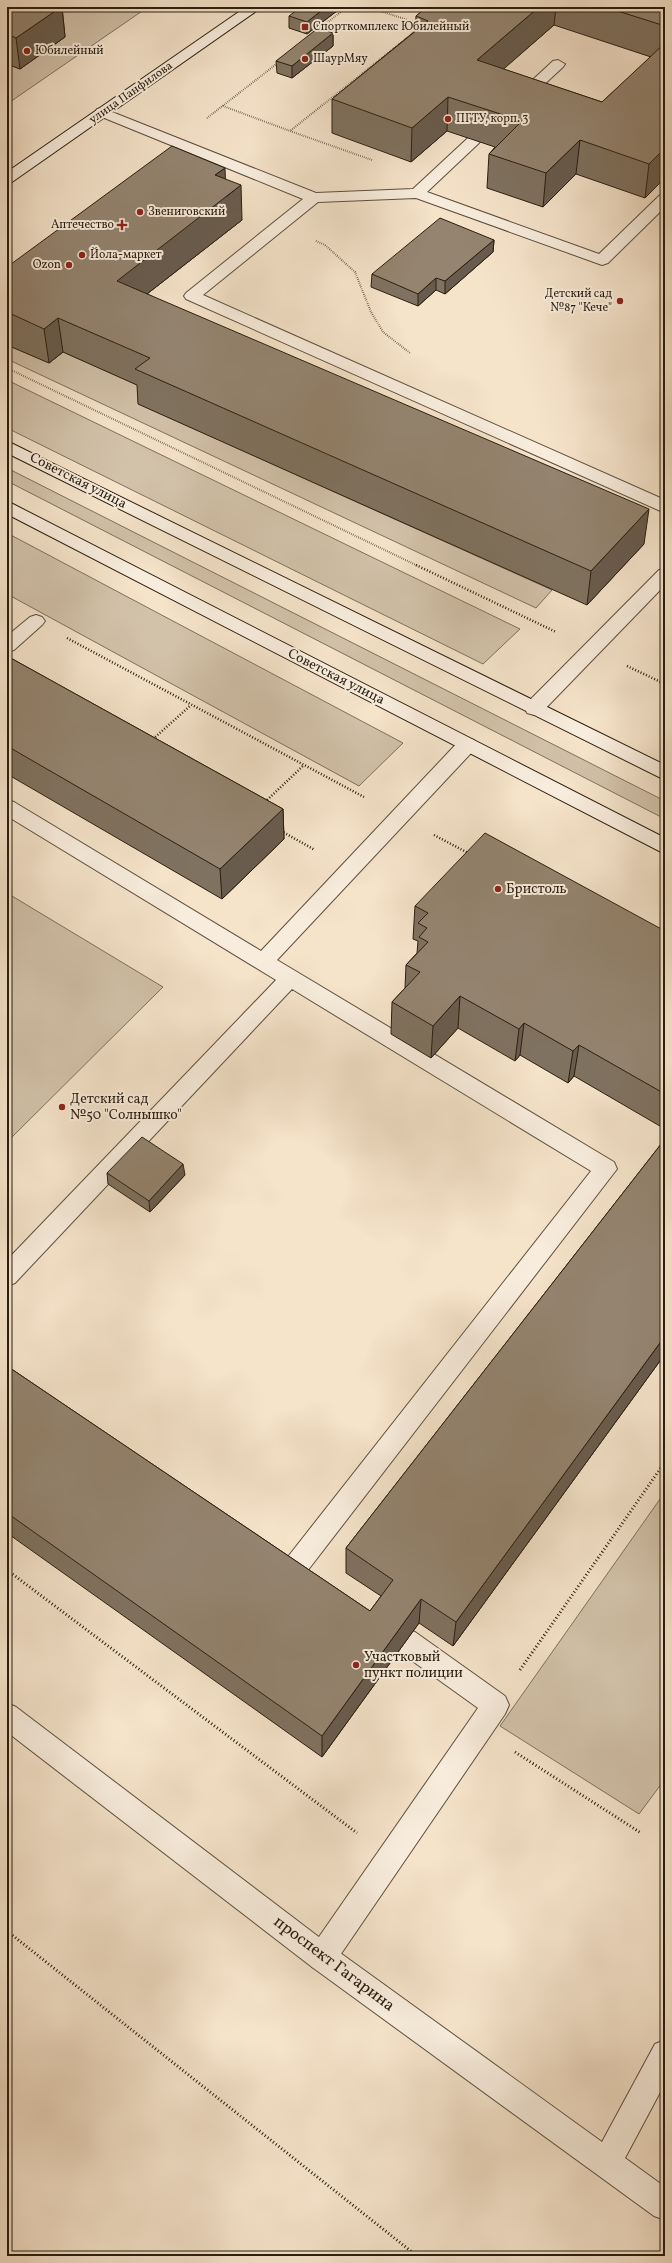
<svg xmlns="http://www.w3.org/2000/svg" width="672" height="2263" font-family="Vollkorn,serif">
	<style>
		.green { fill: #d2c2aa; stroke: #7e705c }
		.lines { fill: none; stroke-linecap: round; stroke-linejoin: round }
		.lane-casing { stroke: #5d4f3e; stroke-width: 2 }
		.street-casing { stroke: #5d4f3e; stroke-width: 2 }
		.secondary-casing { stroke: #2a1e0f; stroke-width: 2 }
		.path-far2 { stroke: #2a1e0f; stroke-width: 2; stroke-dasharray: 0.5 1.5; stroke-linecap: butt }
		.path-far1 { stroke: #2a1e0f; stroke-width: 2.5; stroke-dasharray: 1 2; stroke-linecap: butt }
		.path { stroke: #2a1e0f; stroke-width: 3; stroke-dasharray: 1 2.5; stroke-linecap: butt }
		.lane { fill: #f8eddd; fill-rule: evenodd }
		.street { fill: #f8eddd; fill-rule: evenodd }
		.secondary { fill: #f8eddd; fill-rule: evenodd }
		.wall { fill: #7f7260; stroke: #2a1e0f; fill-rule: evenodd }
		.shaded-wall { fill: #685c4e; stroke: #2a1e0f }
		.building { fill: #948470; stroke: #2a1e0f }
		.poi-dot { fill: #8f2418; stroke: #f8eddd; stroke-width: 1.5 }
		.labels { text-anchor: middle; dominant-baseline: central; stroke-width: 4; stroke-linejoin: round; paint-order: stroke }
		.far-poi-label { font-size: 12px; fill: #2a1e0f; stroke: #f8eddd; text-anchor: start }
		.far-street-label { font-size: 12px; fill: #2a1e0f; stroke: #f8eddd }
		.street-label { font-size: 14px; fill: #2a1e0f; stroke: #f8eddd }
		.poi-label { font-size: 14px; fill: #2a1e0f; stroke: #f8eddd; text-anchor: start }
		.near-street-label { font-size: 17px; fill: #2a1e0f; stroke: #f8eddd }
	</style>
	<rect width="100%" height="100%" fill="#f5e3ca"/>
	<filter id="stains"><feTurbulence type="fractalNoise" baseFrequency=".005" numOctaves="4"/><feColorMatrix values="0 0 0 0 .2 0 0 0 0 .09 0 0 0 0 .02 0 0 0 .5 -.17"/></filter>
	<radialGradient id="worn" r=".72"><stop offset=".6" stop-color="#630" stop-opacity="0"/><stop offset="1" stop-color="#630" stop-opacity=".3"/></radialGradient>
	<path class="green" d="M58,7H148L7,104V64L20,69Z
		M7,345L49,363L63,352L153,392L139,404L552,590L536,608L7,359Z
		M7,380L520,629L483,664L7,428Z
		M7,468L665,801V819L7,481Z
		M7,533L403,743L359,786L7,594Z
		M7,893L163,987L7,1142Z
		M665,1492V1779L639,1814L500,1726Z"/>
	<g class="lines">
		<g class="lane-casing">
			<path id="lane" d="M558,60L565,64L563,67L522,105H512L510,102L512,99L553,61Z
				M102,108L316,193L413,189L469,137H479L481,140L479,143L427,192L599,254L660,195L665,193V207L608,263L602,265L416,198L318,202L203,295L665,500V513L186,299L184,296L186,293L303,199L97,115L95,112L97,109Z
				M665,568V585L541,713L534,715L527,713L525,708L527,703L659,570Z
				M36,615L42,617L45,621L42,625L14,650L7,652V636L30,617Z
				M467,738L474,740L477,745L474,750L277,960L614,1162L617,1169L305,1574L296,1578L287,1574L283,1566L287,1558L591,1171L292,989L15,1283L7,1286V1260L276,980L7,816V800L14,802L261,951L460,740Z
				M406,1629L415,1632L505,1696L509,1705L505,1714L332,1967L322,1971L312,1967L308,1957L312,1947L478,1708L397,1650L393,1641L397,1632Z"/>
		</g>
		<g class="street-casing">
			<path id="street" d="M7,1703L16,1707L332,1947L602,2142L655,2044L665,2040V2083L625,2158L665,2187V2220L654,2216L312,1967L7,1732Z"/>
		</g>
		<g class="secondary-casing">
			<path id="secondary" d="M246,7H262L12,182L7,184V172Z
				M7,441L665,765V780L7,453Z
				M7,501L665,838V854L7,514Z"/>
		</g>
		<path class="path-far2" d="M368,7L417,23
			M318,30L347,7
			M223,106L290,131
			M207,118L279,62
			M372,160L290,131L417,30
			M316,241L325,245L355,272L371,312L383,332L410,353
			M7,368L418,566"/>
		<path class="path-far1" d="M416,565L556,632
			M67,638L364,797
			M627,666L665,684
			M153,739L191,705
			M265,802L304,765
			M281,831L315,850
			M434,835L468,853"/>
		<path class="path" d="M7,1570L357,1833
			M520,1670L665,1462
			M515,1752L641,1833
			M7,1931L417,2256"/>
		<use href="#lane" class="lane"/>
		<use href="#street" class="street"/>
		<use href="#secondary" class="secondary"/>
	</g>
	<path class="wall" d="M7,7H62L65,37L20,69L7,64Z
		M342,7L307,34L289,28V16Z
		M427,7H665V178L645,198L576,174L543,207L487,188L489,154L495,147L447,131L411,162L332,133V99L415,31L416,16ZM554,25L651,57L602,102L503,69Z
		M333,33V46L292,78L277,73L276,61Z
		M225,179L242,220L147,294L644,544L587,605L138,404L137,385L63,352L49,363L7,345V267Z
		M494,240L493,252L445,294L436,290L418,306L371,287L372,274Z
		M7,656L283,809L284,839L222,899L7,774Z
		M415,906L665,931V1129L574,1076L568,1083L520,1055L515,1061L458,1028L431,1058L391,1034L392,1002L405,988L406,965L417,953L418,941L413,939Z
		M665,1139V1354L453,1646L419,1623L322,1757L7,1533V1366L370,1611L381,1596L346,1573V1548Z
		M107,1173L185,1175L150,1212L108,1184Z"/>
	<path class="shaded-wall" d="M61,7H62L65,37L20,69L16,38Z
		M326,7H342L307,34V22Z
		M539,7H556L554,25L475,94L477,60Z
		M333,33V46L292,78V66Z
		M448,97L447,131L411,162L412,128Z
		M580,140L576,174L543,207L546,173Z
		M665,148V178L645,198L649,164Z
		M225,168L226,197L241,185L242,220L120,315L117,281L215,175Z
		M494,240L493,252L445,294V281Z
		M436,278V290L418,306V294Z
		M58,318L63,352L49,363L44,329Z
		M649,509L644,544L587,605L591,571Z
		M283,809L284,839L222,899L220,869Z
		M460,996L458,1028L431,1058L433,1026Z
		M524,1023L520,1055L515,1061L519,1029Z
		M579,1045L574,1076L568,1083L573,1051Z
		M183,1164L185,1175L150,1212L149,1201Z
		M665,1336V1354L453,1646L456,1622Z
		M421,1599L419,1623L322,1757V1736Z"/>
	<path class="building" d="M7,7H61L16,38L7,34Z
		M301,7H326L307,22L289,16Z
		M427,7H539L477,60L602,102L665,43V148L649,164L580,140L546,173L489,154L522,121L448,97L412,128L332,99L428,21L416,16Z
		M605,7H665V26Z
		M318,28L333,33L292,66L276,61Z
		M172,146L225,168L215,175L241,185L117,281L649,509L591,571L135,369L150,358L58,318L44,329L7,312V267Z
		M440,218L494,240L445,281L436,278L418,294L372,274Z
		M7,656L283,809L220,869L7,746Z
		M485,833L665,931V1094L579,1045L573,1051L524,1023L519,1029L460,996L433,1026L392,1002L420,972L406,965L428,942L419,937L427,928L418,923L428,913L415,906Z
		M142,1137L183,1164L149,1201L107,1173Z
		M665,1139V1336L456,1622L421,1599L322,1736L7,1513V1366L370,1611L393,1580L346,1548Z"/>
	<g class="poi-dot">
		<rect x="301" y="23" width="8" height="8" rx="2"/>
		<circle cx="27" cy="51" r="4"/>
		<circle cx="305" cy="59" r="4"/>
		<circle cx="448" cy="119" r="4"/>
		<circle cx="140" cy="212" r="4"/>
		<path d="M120 219h4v4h4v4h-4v4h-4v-4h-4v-4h4z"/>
		<circle cx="82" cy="255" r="4"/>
		<circle cx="69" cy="265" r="4"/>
		<circle cx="620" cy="301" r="4"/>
		<circle cx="498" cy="889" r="4"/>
		<circle cx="62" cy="1107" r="4"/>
		<circle cx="356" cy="1665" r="4"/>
	</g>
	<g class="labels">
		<g class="far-poi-label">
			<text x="313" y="27">Спорткомплекс Юбилейный</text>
			<text x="35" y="51">Юбилейный</text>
			<text x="313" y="59">ШаурМяу</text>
			<text x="456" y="119">ПГТУ, корп. 3</text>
			<text x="148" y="212">Звениговский</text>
			<text x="114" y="225" text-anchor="end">Аптечество</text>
			<text x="90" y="255">Йола-маркет</text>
			<text x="61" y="265" text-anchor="end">Ozon</text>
			<text x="612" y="294" text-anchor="end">Детский сад<tspan x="612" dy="14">№87 "Кече"</tspan></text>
		</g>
		<g class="far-street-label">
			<text transform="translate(131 93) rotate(-35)">улица Панфилова</text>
		</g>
		<g class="street-label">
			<text transform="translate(78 481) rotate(27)">Советская улица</text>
			<text transform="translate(336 677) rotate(27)">Советская улица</text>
		</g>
		<g class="poi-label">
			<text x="506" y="889">Бристоль</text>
			<text x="70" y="1099">Детский сад<tspan x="70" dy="16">№50 "Солнышко"</tspan></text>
			<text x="364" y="1657">Участковый<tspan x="364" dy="16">пункт полиции</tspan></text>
		</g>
		<g class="near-street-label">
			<text transform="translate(334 1964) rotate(37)">проспект Гагарина</text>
		</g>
	</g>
	<rect width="672" height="2263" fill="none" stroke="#f5e3ca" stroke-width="24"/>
	<rect x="8" y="8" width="656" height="2247" fill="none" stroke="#2a1e0f" stroke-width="2"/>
	<rect x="12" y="12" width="648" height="2239" fill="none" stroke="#2a1e0f"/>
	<rect width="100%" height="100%" filter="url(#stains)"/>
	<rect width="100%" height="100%" fill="url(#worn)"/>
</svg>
